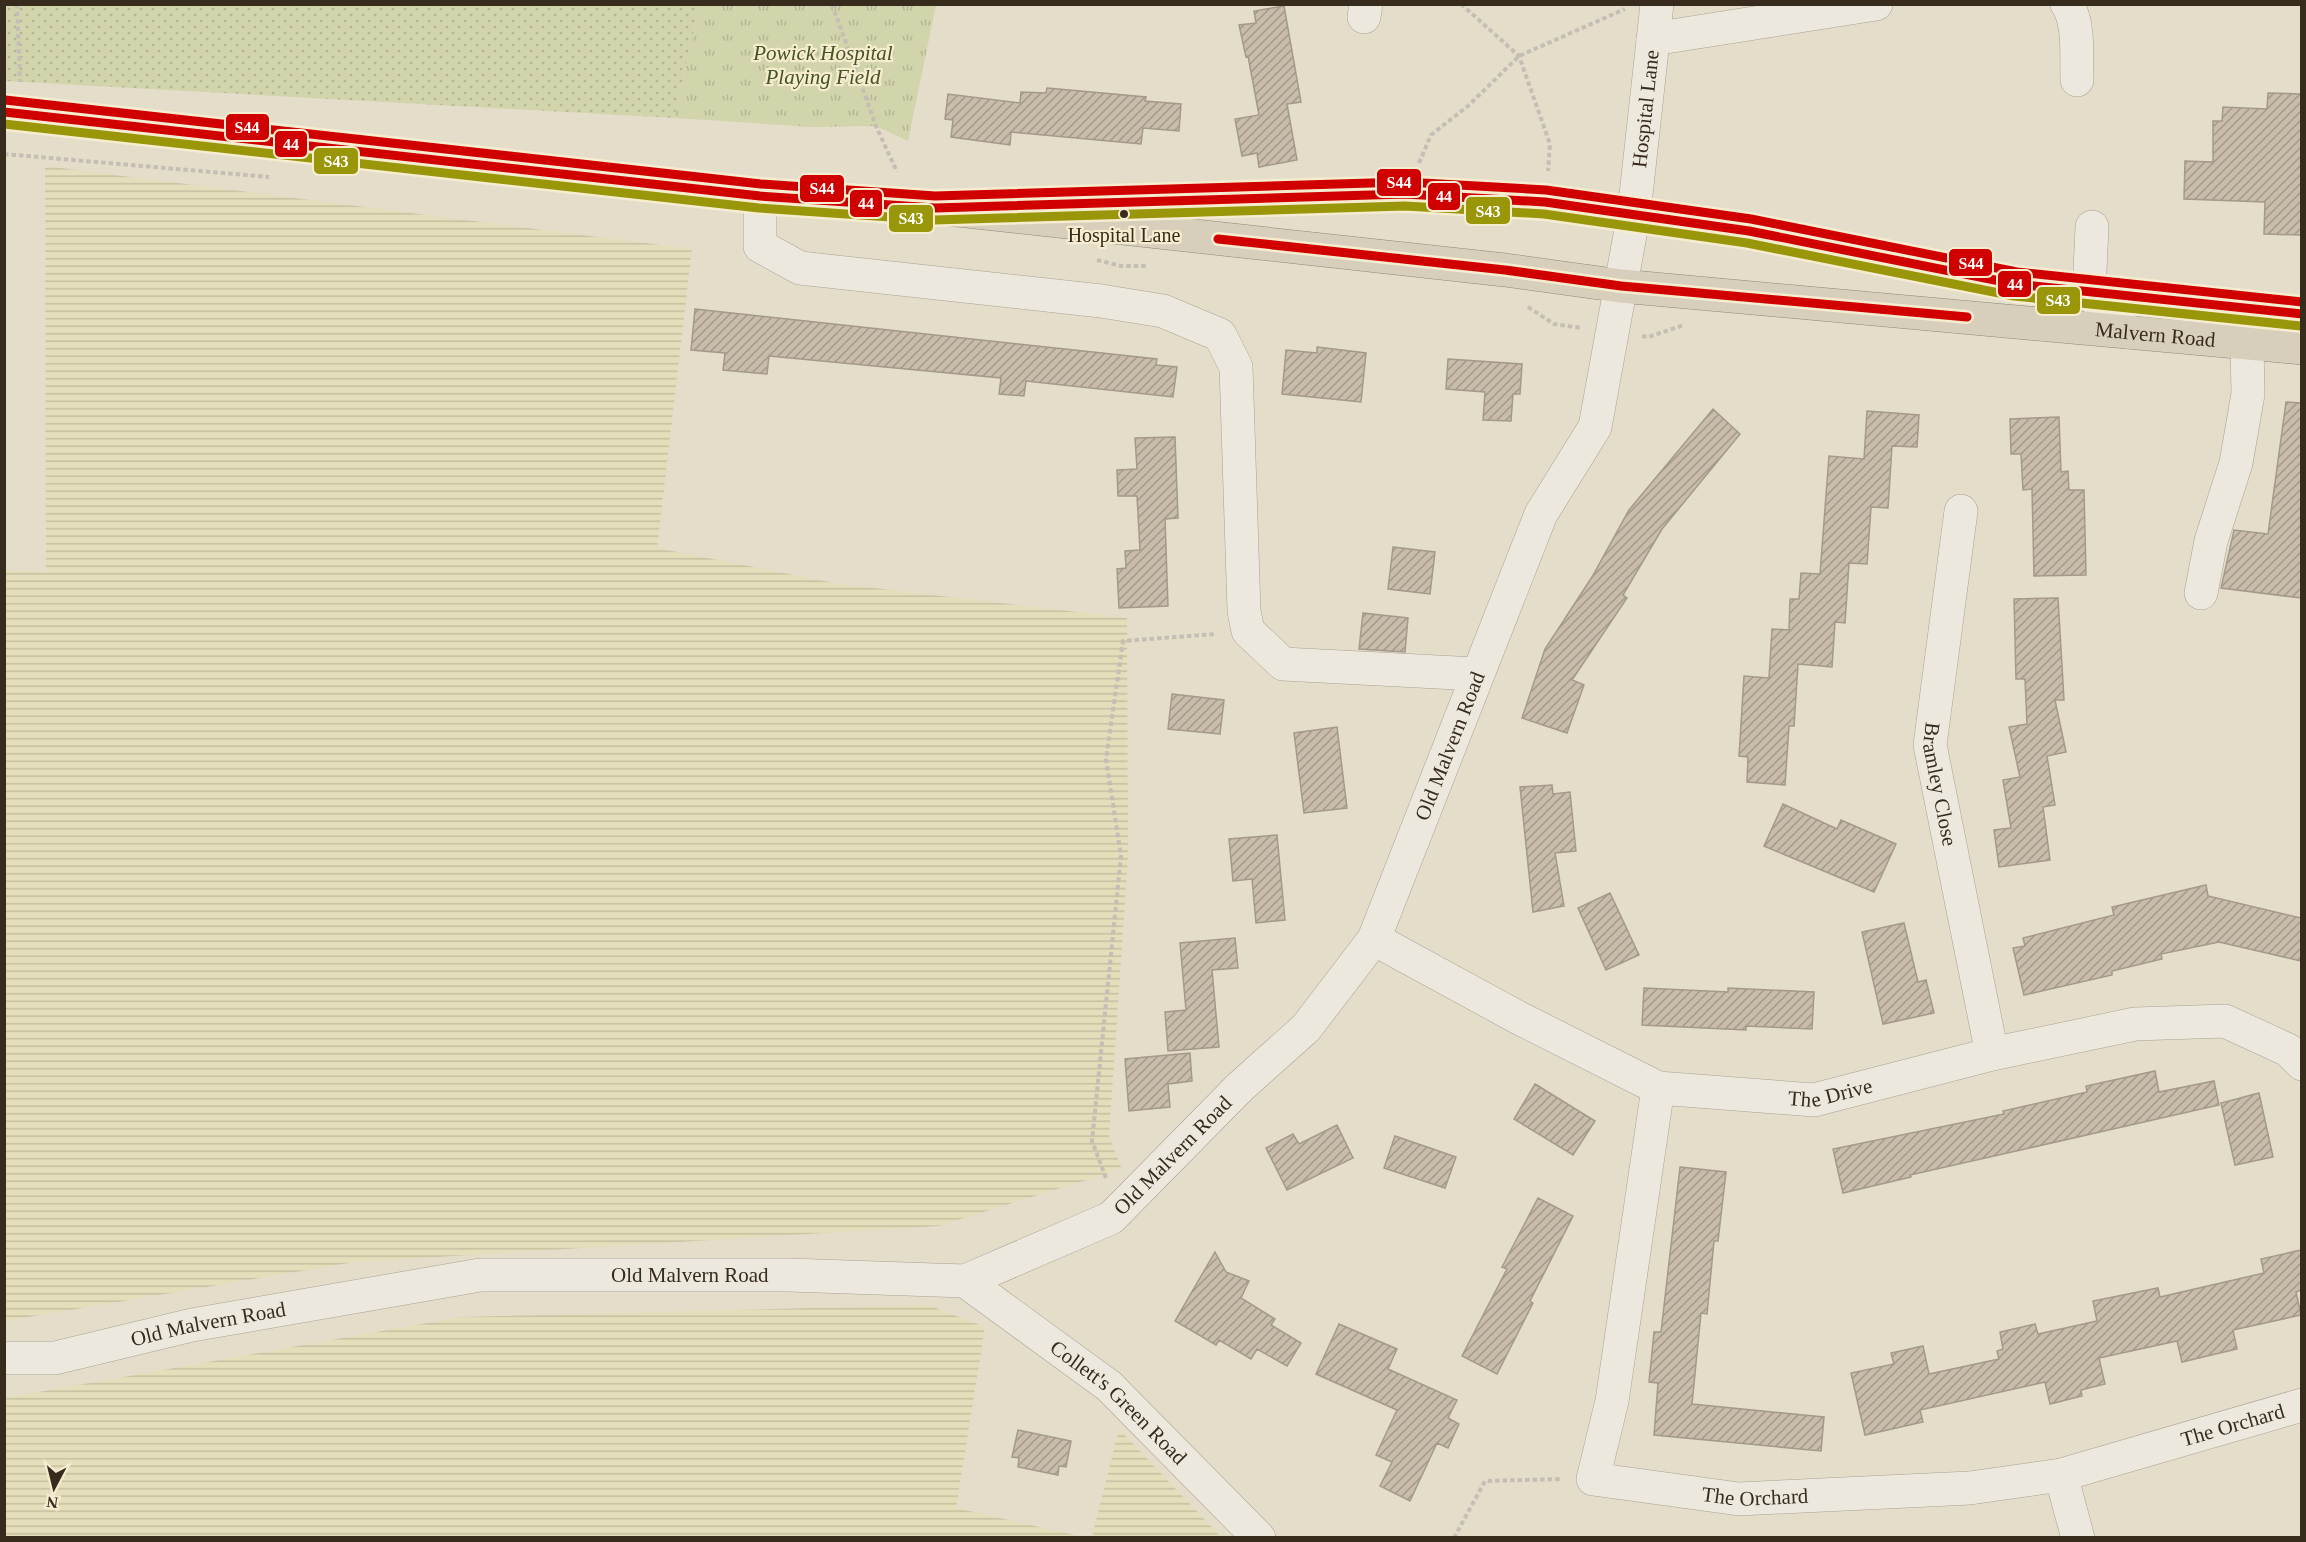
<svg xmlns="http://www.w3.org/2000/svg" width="2306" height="1542" font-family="'Times New Roman',serif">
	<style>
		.farmland { fill: url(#farmland-rules) }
		.grass { fill: url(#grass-dots) }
		.park { fill: url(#park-tufts) }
		.building { fill: url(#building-hatch); stroke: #a4998a; stroke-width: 1.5 }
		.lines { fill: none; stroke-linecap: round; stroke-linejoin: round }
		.minor-casing { stroke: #a9a294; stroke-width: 34 }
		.highway-casing { stroke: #8e877b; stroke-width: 34 }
		.path { stroke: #c4beb4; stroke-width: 4; stroke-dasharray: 4.5 3; stroke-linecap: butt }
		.minor { stroke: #ece8dd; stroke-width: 33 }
		.highway { stroke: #d7cebc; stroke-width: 33 }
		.bus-1-casing { stroke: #f6edd0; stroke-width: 14 }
		.bus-2-casing { stroke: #f6edd0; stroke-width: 14 }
		.bus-3-casing { stroke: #f6edd0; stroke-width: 14 }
		.bus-1 { stroke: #d00000; stroke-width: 9 }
		.bus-2 { stroke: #9a960a; stroke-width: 9 }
		.bus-3 { stroke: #d00000; stroke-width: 9 }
		.bus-dot { fill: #372b1d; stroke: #f6edd0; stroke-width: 2 }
		.labels { text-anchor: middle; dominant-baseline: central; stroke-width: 4.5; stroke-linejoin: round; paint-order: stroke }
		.bus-label { font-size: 20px; fill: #372b1d; stroke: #f6edd0 }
		.park-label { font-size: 21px; font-style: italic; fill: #455423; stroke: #f6edd0 }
		.street-label { font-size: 21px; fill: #372b1d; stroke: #f6edd0 }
		.line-badge { stroke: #f6edd0; stroke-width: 2 }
		.badge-label { font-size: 16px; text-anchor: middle; font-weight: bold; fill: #fff }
	</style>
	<defs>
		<pattern id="farmland-rules" width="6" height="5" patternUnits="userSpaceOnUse" patternTransform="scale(1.5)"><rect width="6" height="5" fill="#e4debb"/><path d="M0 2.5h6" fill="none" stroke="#c4bfa0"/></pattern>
		<pattern id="grass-dots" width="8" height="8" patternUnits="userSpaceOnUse" patternTransform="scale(1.5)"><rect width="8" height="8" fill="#d2d4ac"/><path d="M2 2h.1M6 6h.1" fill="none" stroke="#b5b694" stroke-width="1.8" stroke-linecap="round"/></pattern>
		<pattern id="park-tufts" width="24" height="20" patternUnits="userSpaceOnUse" patternTransform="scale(1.5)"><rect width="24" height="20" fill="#d2d4ac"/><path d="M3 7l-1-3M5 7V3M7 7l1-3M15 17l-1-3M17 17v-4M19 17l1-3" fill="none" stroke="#b5b694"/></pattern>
		<pattern id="building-hatch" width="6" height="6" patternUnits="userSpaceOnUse" patternTransform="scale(1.5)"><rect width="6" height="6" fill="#c8bcab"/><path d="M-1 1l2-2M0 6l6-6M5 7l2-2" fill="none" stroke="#a3998b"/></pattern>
	</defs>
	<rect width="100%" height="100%" fill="#e4ddca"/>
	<path class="farmland" d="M45,166L692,249L657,548L840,584L1127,618L1128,857L1109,1136L1121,1167L1106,1174L938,1226L355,1262L5,1321L4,569L46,573Z
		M928,1305L985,1327L956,1508L1084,1537H5V1398L461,1317Z
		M1119,1429L1221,1537H1092Z"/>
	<path class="grass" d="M4,5H699L675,118L5,81Z"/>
	<path class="park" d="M699,5H936L908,141L876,126L812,127L675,118Z"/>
	<path class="building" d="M1284,6L1301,102L1287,104L1297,160L1259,167L1257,153L1242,156L1235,119L1259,115L1248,56L1246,57L1239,25L1256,23L1254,11Z
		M1047,88L1146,97L1145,101L1181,104L1179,131L1143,128L1141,144L1011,132L1010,145L951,137L953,120L945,119L948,94L1020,103L1021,92L1046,93Z
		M2268,93L2301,94V235L2264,234L2265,202L2184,199L2185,161L2213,162V121H2222L2223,107L2267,109Z
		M695,309L1157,359L1156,365L1177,367L1173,397L1026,381L1024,396L999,394L1001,378L769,356L767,374L723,370L725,353L691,350Z
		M1317,347L1366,353L1361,402L1282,394L1286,350L1317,353Z
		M1448,359L1522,364L1520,394H1513L1511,421L1483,420L1485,392L1446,389Z
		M2286,402L2301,403V598L2221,588L2234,530L2268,534Z
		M1713,409L1740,434L1662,529L1623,595L1627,598L1572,680L1584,685L1567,733L1522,718L1545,649L1592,577L1629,510Z
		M1867,411L1919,415L1917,447L1892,446L1888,508L1871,507L1867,564L1849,563L1845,623L1835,622L1832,667L1798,664L1794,726H1789L1785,785L1747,782L1748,757L1739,756L1744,676L1769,678L1772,629L1789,630L1790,599H1799L1801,573L1820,574L1829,456L1864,459Z
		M2059,417L2061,472L2068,471L2069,490H2084L2086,575L2034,576L2032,489L2023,490L2021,454H2011L2010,419Z
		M1175,437L1178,518L1165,519L1168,606L1119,608L1117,569L1126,568L1125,551L1140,550L1137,496H1118L1117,470L1137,469L1135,438Z
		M1393,547L1435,552L1430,594L1388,589Z
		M2058,598L2064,700H2055L2066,752L2047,756L2055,805L2043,807L2050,860L1999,867L1994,830L2011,828L2003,780L2020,777L2009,727L2027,724L2025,679H2016L2014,599Z
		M1363,613L1408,618L1405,652L1359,649Z
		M1172,694L1224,700L1220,734L1168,729Z
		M1337,727L1347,808L1304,813L1294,733Z
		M1552,785L1553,794L1570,792L1576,851L1555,853L1564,906L1533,912L1520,787Z
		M1783,804L1837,829L1841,820L1896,844L1874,892L1764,846Z
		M1277,835L1285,920L1256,923L1252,879L1233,881L1229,839Z
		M2206,885L2208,896L2301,918V961L2219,942L2161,954L2162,959L2112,971V975L2024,995L2013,948L2025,946L2023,938L2114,915L2112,907Z
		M1610,893L1639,955L1606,970L1578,908Z
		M1904,923L1918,982L1926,980L1934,1013L1883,1024L1862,932Z
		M1235,938L1238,968L1212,970L1219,1047L1168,1051L1165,1012L1186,1010L1180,943Z
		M1644,988L1728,992V988L1814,992L1812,1029L1746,1026V1030L1642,1025Z
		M1190,1053L1192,1081L1168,1084L1170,1107L1129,1111L1125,1059Z
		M2155,1071L2159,1092L2214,1081L2219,1105L1910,1175L1911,1177L1843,1193L1833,1149L2004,1114L2003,1111L2087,1092L2086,1086Z
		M1535,1084L1595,1121L1573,1155L1514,1119Z
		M2259,1093L2273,1157L2235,1165L2221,1103Z
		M1337,1125L1353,1158L1287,1190L1266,1148L1293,1134L1299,1144Z
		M1395,1136L1456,1157L1445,1188L1384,1168Z
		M1680,1167L1726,1172L1718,1241H1714L1707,1314L1701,1313L1692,1404L1824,1417L1821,1451L1654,1435L1658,1383L1649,1382L1654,1332H1661Z
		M1538,1198L1573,1216L1530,1301L1533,1303L1497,1374L1462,1356L1507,1269L1502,1267Z
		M2301,1250V1290L2296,1292L2301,1315L2233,1330L2237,1349L2182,1362L2177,1341L2099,1358L2105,1384L2081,1390L2082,1396L2050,1404L2045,1382L1920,1410L1923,1422L1865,1435L1851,1373L1894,1364L1891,1353L1923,1346L1929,1374L1999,1359L1997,1351L2003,1349L2000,1332L2035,1324L2038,1334L2097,1321L2093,1301L2158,1288L2160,1297L2264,1273L2261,1259Z
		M1215,1252L1226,1272L1249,1281L1241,1298L1275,1319L1271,1325L1301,1343L1287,1366L1257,1349L1251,1359L1219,1340L1216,1345L1175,1321Z
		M1339,1324L1397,1349L1388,1369L1457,1400L1448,1418L1459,1424L1448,1448L1437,1443L1410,1501L1380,1486L1392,1462L1376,1455L1397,1410L1316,1374Z
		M1018,1430L1071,1441L1066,1467L1059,1466L1058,1475L1018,1467L1019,1458L1012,1457Z"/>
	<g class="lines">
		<g class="minor-casing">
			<g id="minor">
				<path d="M2067,4C2080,23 2076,59 2077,80"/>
				<path d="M1364,17L1366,4"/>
				<path d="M1653,39L1876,4"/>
				<path d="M760,196V246L800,268L1101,301L1163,311L1220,335L1236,367L1244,611L1248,631L1283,664L1476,674"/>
				<path d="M2092,227L2089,293L2128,332"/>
				<path id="s1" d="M1961,511L1930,745L1992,1054"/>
				<path d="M2201,593L2211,541L2236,463L2248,394L2247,344"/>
				<path id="s2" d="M1374,939L1519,1018L1658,1088L1814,1100L1992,1054L2135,1024L2225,1021L2288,1050L2302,1064"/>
				<path id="s3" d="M1658,1088L1612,1401L1593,1479L1739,1499L1970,1488L2061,1475L2302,1405"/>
				<path id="s4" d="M965,1281L1109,1386L1259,1538"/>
				<path id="s5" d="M4,1358H55L192,1325L480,1275H789L965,1281L1111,1218L1240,1087L1306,1028L1374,939L1541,514L1595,427L1634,213L1657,4"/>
				<path d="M2061,1475L2078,1538"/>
			</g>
		</g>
		<g class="highway-casing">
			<g id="highway">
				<path id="s6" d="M4,112L760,196L912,205L1505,270L1621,286L2302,348"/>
				<path d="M1057,205L1405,194L1545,202L1749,231L2015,284L2302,314"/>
			</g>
		</g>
		<path class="path" d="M17,4L20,82
			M832,4L876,126L897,172
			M1461,4L1519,56L1550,144L1548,171
			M4,154L269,177
			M1419,163L1431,135L1468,106L1519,56L1625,9
			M1097,260L1121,266H1148
			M1528,307L1554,324L1582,328
			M1642,336L1648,337L1684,325
			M1106,1178L1092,1141L1121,856L1106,759L1123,641L1216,634
			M1454,1538L1485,1481L1561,1479"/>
		<use href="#minor" class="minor"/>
		<use href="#highway" class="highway"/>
		<g class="bus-1-casing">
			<path id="bus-1" d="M4,112L760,196L935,208L1405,194L1545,202L1749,231L2015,284L2302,314
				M1218,239L1505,270L1621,286L1967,317"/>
		</g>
		<g class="bus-2-casing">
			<path id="bus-2" d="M4,124L759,208L934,220L1405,206L1544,214L1747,243L2014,296L2301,326"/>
		</g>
		<g class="bus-3-casing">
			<path id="bus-3" d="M5,100L761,184L935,196L1405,182L1546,190L1751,219L2017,272L2302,302"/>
		</g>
		<use href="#bus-1" class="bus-1"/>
		<use href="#bus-2" class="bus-2"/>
		<use href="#bus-3" class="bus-3"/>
	</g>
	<circle class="bus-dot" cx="1124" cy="214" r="5"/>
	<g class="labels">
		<g class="bus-label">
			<text x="1124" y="235">Hospital Lane</text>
		</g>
		<g class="park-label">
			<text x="823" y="53">Powick Hospital<tspan x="823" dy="24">Playing Field</tspan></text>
		</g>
		<g class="street-label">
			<text stroke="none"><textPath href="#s5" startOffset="2394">Hospital Lane</textPath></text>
			<text stroke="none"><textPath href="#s6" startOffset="2163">Malvern Road</textPath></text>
			<text stroke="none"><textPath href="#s5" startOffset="1720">Old Malvern Road</textPath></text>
			<text stroke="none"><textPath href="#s1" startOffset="276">Bramley Close</textPath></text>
			<text stroke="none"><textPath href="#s2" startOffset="494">The Drive</textPath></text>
			<text stroke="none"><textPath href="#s5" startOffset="1216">Old Malvern Road</textPath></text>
			<text stroke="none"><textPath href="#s5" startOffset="694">Old Malvern Road</textPath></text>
			<text stroke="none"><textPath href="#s5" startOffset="208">Old Malvern Road</textPath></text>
			<text stroke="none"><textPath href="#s4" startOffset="196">Collett's Green Road</textPath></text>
			<text stroke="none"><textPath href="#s3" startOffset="1046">The Orchard</textPath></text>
			<text stroke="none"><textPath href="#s3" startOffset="560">The Orchard</textPath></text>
		</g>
	</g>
	<g class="line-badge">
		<rect x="225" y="113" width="45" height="28" rx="6" fill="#d00000"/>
		<rect x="274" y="130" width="34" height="28" rx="6" fill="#d00000"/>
		<rect x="313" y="147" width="46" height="28" rx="6" fill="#9a960a"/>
		<rect x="1376" y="168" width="46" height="29" rx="6" fill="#d00000"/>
		<rect x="799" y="174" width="46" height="29" rx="6" fill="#d00000"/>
		<rect x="1427" y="182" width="34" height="29" rx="6" fill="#d00000"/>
		<rect x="849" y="189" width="34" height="29" rx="6" fill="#d00000"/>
		<rect x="1465" y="196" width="46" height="29" rx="6" fill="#9a960a"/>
		<rect x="888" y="204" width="46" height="29" rx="6" fill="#9a960a"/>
		<rect x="1948" y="248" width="45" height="29" rx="6" fill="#d00000"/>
		<rect x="1997" y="270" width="35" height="28" rx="6" fill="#d00000"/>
		<rect x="2036" y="286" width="45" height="29" rx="6" fill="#9a960a"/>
	</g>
	<g class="badge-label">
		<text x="247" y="133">S44</text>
		<text x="291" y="150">44</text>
		<text x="336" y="167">S43</text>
		<text x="1399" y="188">S44</text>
		<text x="822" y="194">S44</text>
		<text x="1444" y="202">44</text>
		<text x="866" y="209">44</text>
		<text x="1488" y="217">S43</text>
		<text x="911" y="224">S43</text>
		<text x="1971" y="269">S44</text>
		<text x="2015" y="290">44</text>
		<text x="2058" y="306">S43</text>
	</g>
	<rect width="2306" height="1542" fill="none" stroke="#372b1d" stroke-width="12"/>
	<g transform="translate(54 1488) rotate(187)" stroke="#f6edd0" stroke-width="4.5" paint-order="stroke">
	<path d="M0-4.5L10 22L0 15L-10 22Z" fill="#372b1d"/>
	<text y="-9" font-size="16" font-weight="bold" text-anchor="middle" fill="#372b1d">N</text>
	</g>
</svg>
